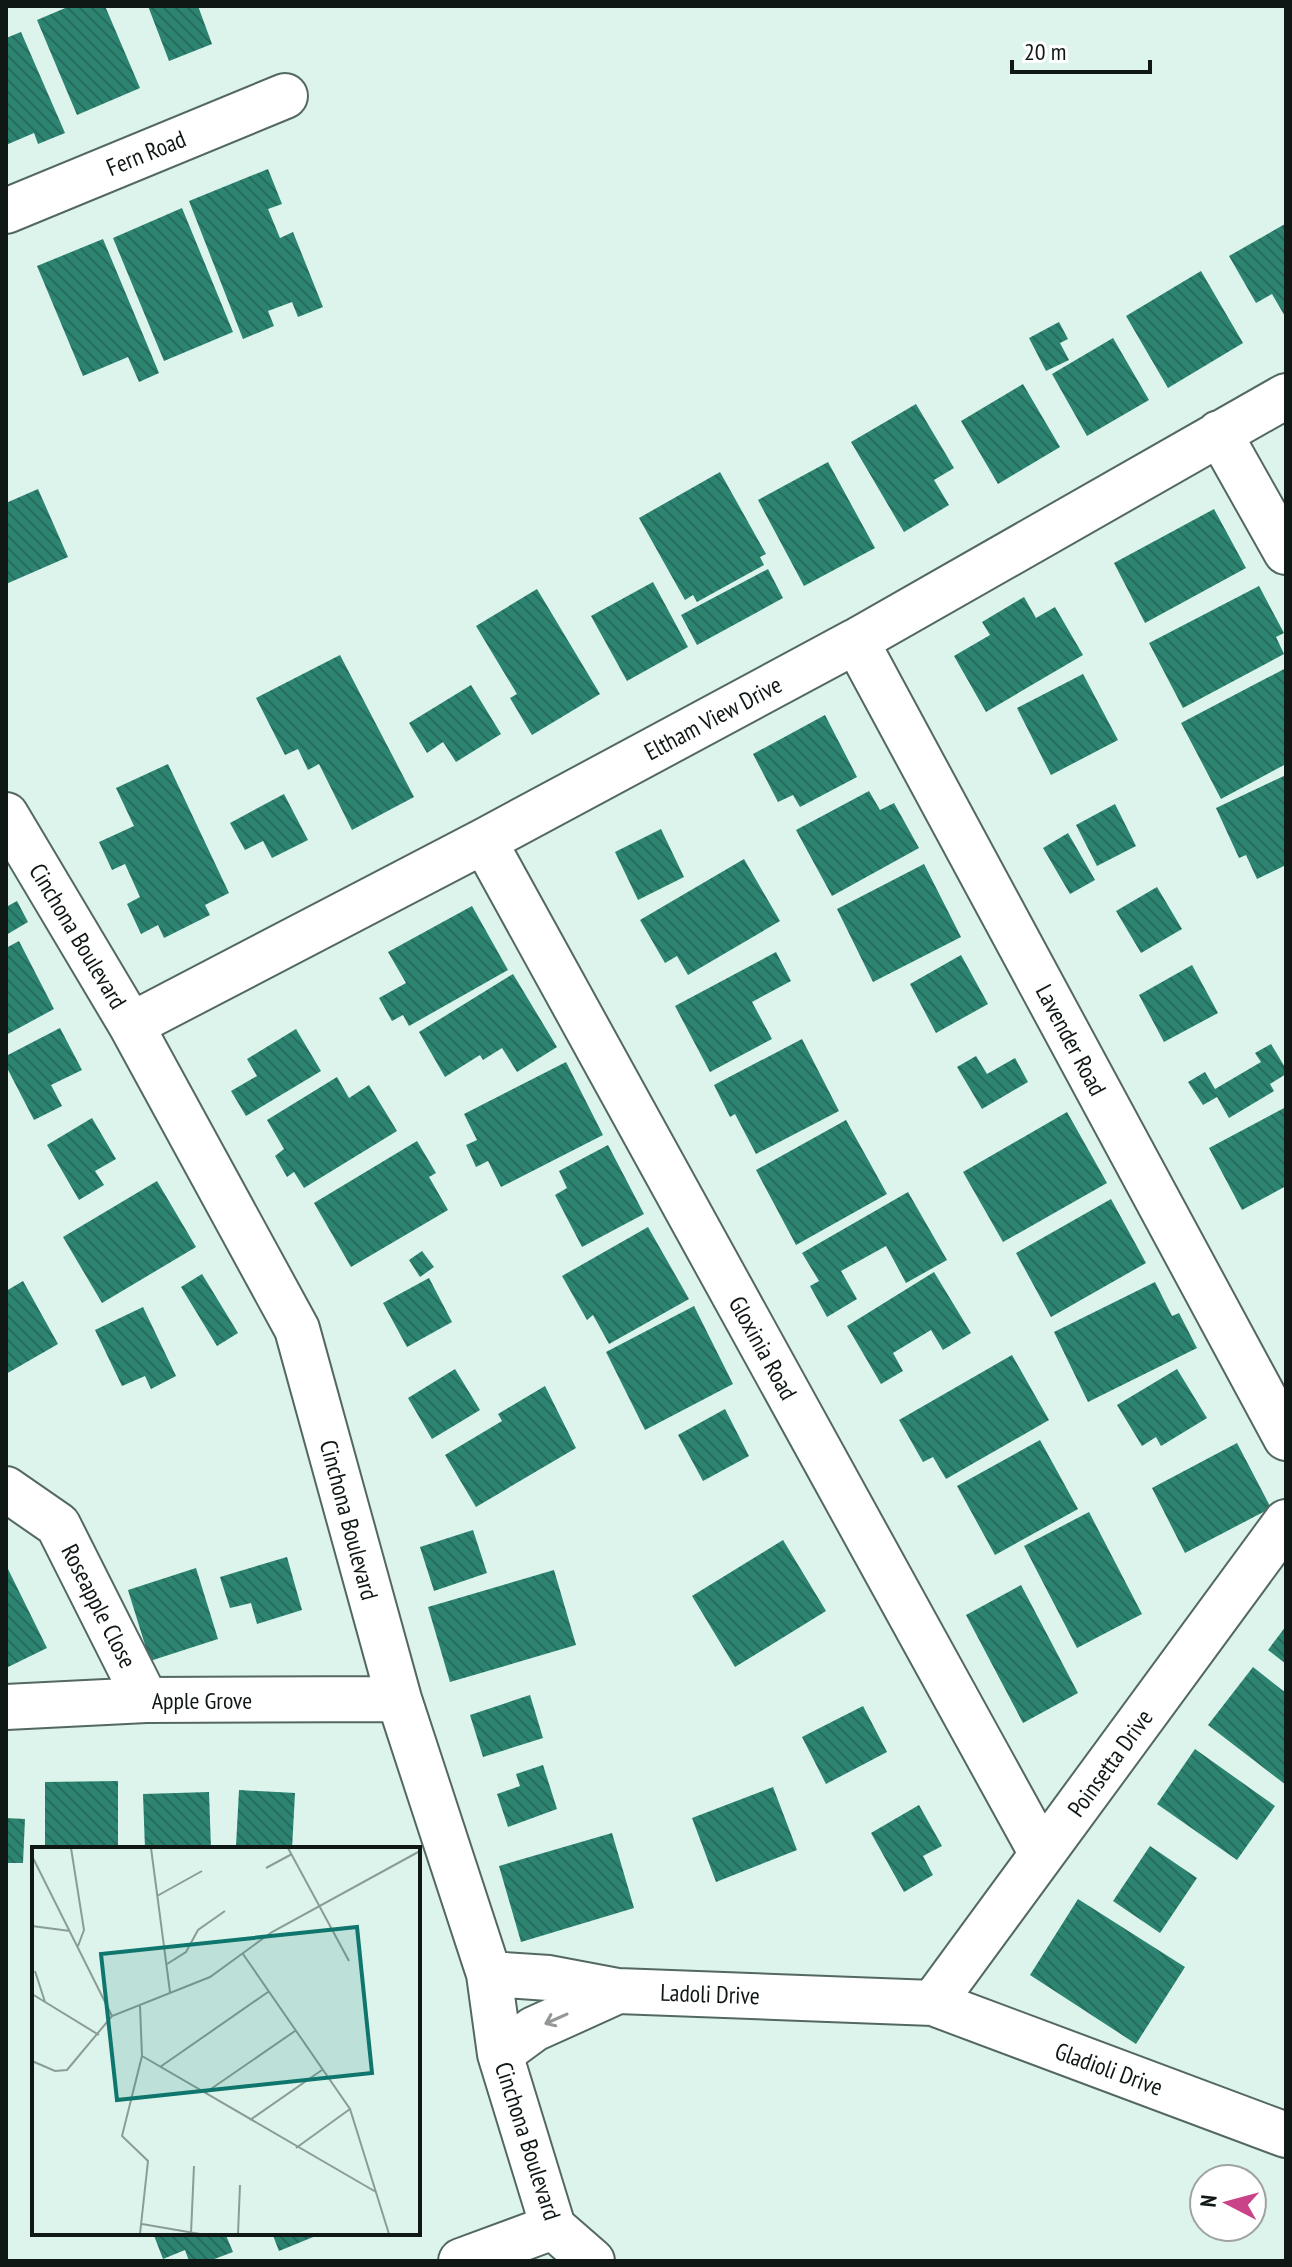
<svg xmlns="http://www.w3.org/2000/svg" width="1292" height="2267" font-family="'PT Sans Narrow',sans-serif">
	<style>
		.building { fill: url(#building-back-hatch) }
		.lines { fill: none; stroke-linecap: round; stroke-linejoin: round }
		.minor-casing { stroke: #536862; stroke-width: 48 }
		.minor { stroke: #fff; stroke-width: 44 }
		.oneway { stroke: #939796 }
		.labels { text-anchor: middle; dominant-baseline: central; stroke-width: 6; stroke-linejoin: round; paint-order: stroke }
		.street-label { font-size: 24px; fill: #101816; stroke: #fff }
		.inset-road { fill: none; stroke: #8a9c96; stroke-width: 2 }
		.view { fill: #0f766e; fill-opacity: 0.15; stroke: #0f766e; stroke-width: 4 }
		.inset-edge { fill: none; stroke: #101816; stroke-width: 4 }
	</style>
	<defs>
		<pattern id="building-back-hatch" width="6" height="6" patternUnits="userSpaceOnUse" patternTransform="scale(2)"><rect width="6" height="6" fill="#2d8571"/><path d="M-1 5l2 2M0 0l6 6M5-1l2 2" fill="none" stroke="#256c5c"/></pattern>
	</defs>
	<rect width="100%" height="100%" fill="#dcf4ec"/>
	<path class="building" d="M70,6H105L140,88L77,115L37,20Z
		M148,6H198L212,44L169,61Z
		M21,32L65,133L38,144L34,133L6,145V38Z
		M268,169L282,204L268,209L280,238L293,232L323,307L298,317L292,302L268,311L274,326L243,339L189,201Z
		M182,208L233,332L164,361L113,238Z
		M1285,224L1286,226V318L1272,294L1256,303L1229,256Z
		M103,239L159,373L139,382L128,357L83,376L37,266Z
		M1201,271L1243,343L1168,388L1126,316Z
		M1059,322L1068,339L1060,343L1069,360L1046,371L1029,338Z
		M1113,338L1149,400L1087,436L1052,374Z
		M1023,384L1060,447L998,484L961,421Z
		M916,404L954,468L934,480L949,505L904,532L851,442Z
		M828,462L875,548L804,586L758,500Z
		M720,472L766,554L760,557L764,565L697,602L693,595L685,600L639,518Z
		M38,489L68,557L6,584V503Z
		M1214,509L1246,568L1145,623L1114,563Z
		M768,569L783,598L697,645L681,615Z
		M653,582L688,647L627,681L591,616Z
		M1259,586L1284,633L1276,637L1284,654L1183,708L1149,643Z
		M537,589L600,694L532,735L510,698L517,694L476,626Z
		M1024,597L1036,618L1055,607L1083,655L986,712L954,656L990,635L982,622Z
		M340,655L414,797L352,830L319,764L308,770L298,749L285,755L256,698Z
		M1286,668V764L1221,799L1181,723Z
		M1083,674L1118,740L1051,775L1017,708Z
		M471,685L501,734L456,762L443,742L427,753L409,723Z
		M825,715L857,777L800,807L793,795L778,802L753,754Z
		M168,764L229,893L205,905L210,915L164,938L158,925L141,934L127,904L140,897L125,864L112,870L99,842L134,826L116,788Z
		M1286,775V865L1257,879L1246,855L1239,858L1216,808Z
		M869,791L880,810L894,803L919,848L832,896L796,830Z
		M284,794L308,840L272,858L263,841L245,850L230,823Z
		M1115,804L1136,846L1097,866L1076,825Z
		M661,829L684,877L638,900L615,852Z
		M1068,833L1095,880L1070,894L1043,848Z
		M744,859L780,921L688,975L677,956L665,963L640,920Z
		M924,864L961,937L873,982L837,909Z
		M1157,887L1182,929L1141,953L1116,911Z
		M17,901L28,922L6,935V907Z
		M472,906L508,970L409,1026L403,1015L392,1021L379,998L406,983L388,952Z
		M19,941L54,1009L6,1035V948Z
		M776,952L791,981L752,1002L772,1039L710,1072L675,1006Z
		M961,955L988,1004L936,1033L910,984Z
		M1192,965L1218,1013L1164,1042L1139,995Z
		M513,974L557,1047L517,1072L502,1048L483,1060L480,1055L445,1077L419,1032Z
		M60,1028L82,1070L51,1085L62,1106L34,1120L6,1066V1056Z
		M296,1029L321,1071L246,1116L231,1091L257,1076L247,1059Z
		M802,1039L839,1111L756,1154L735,1114L730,1117L714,1085Z
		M1271,1044L1286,1069V1074L1270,1084L1274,1091L1229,1118L1217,1097L1203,1105L1188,1082L1205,1072L1215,1089L1261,1062L1255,1053Z
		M976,1056L987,1074L1015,1058L1028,1082L982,1109L957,1067Z
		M566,1062L603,1135L501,1187L488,1161L476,1167L466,1145L477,1140L464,1114Z
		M337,1077L349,1098L369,1085L397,1131L304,1188L294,1172L287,1177L275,1156L284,1149L267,1120Z
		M1286,1107V1186L1242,1210L1209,1148Z
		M1067,1112L1107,1183L1003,1242L963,1172Z
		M92,1118L116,1159L95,1171L104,1185L79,1200L47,1145Z
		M846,1120L887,1194L796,1245L756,1170Z
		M417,1141L436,1173L429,1177L448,1210L351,1267L314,1203Z
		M608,1145L644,1214L582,1247L555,1195L567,1188L559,1171Z
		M157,1181L196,1247L102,1303L63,1237Z
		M908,1192L947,1260L906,1283L886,1246L841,1271L857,1299L827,1317L810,1286L819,1281L802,1253Z
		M1111,1199L1146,1263L1051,1317L1016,1253Z
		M648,1227L689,1299L609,1344L593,1315L587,1320L562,1276Z
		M422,1251L434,1267L420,1277L409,1260Z
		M934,1272L971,1333L943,1350L931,1330L893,1353L903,1371L881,1384L847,1326Z
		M202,1274L238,1333L217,1346L181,1287Z
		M429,1278L452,1322L407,1347L383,1303Z
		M23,1281L58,1344L6,1374V1291Z
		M1155,1282L1172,1316L1179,1313L1197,1348L1088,1402L1054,1332Z
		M694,1306L733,1384L645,1430L606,1352Z
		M143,1307L176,1376L151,1389L145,1376L122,1386L95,1330Z
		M1012,1355L1049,1420L946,1479L933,1457L923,1462L899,1420Z
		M455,1369L480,1410L432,1439L408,1398Z
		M1177,1369L1207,1418L1161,1446L1156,1437L1142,1446L1117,1405Z
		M545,1386L576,1448L476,1507L445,1455L502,1421L498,1414Z
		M725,1409L749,1456L703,1481L678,1435Z
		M1040,1440L1078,1509L995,1555L957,1486Z
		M1237,1443L1271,1508L1185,1553L1152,1488Z
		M1089,1512L1142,1614L1077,1648L1024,1546Z
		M473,1530L487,1573L434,1591L420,1547Z
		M783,1540L826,1611L735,1667L692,1596Z
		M287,1557L302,1610L257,1624L251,1603L230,1608L220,1577Z
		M6,1565L47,1648L6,1668Z
		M196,1568L218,1639L150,1661L128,1590Z
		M554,1570L576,1645L450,1682L428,1607Z
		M1021,1585L1078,1693L1023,1723L966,1615Z
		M1286,1626V1664L1268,1650Z
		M1253,1667L1286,1693V1785L1208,1725Z
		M530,1695L543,1738L483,1757L470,1715Z
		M863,1706L887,1752L826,1784L802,1737Z
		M1195,1749L1275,1806L1237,1860L1157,1804Z
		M543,1765L557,1809L508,1827L497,1794L520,1786L516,1774Z
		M118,1781V1849H45V1782Z
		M773,1787L797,1850L716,1882L692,1818Z
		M239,1790L295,1793L292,1849L236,1846Z
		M209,1792L211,1849H145L143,1794Z
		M919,1805L942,1846L923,1856L933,1875L904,1892L871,1833Z
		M6,1818L25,1819L23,1863H6Z
		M612,1833L634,1908L521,1942L499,1866Z
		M1150,1846L1197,1878L1160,1933L1113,1901Z
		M1078,1899L1185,1967L1136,2044L1030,1975Z
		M153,2233H225L233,2252L209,2261H189L185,2250L163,2259Z
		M272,2233H323L279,2251Z"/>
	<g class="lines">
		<g class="minor-casing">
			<path id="minor" d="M6,211L285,96
				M1219,433L1286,552
				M856,641L1286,1438
				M6,815L131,1025L297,1329L399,1699L489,1974L500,2054L553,2227L592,2261
				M484,841L1042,1854
				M131,1025L484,841L856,641L1286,396
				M6,1489L58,1525L146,1700
				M6,1707L146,1700L399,1699
				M489,1974L549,1978L618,1991L933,2003L1286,2135
				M933,2003L1286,1522
				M500,2054L534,2029L618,1991
				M461,2261L553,2227"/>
		</g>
		<use href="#minor" class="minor"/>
	</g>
	<defs><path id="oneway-shaft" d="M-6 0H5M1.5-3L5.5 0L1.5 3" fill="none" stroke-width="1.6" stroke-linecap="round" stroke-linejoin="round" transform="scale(2)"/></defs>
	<use class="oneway" href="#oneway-shaft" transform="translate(556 2019) rotate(156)"/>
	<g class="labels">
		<g class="street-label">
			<text transform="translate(146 153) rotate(-22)">Fern Road</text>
			<text transform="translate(713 718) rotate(-28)">Eltham View Drive</text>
			<text transform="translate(78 936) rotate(59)">Cinchona Boulevard</text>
			<text transform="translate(1071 1040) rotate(62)">Lavender Road</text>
			<text transform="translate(763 1348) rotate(61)">Gloxinia Road</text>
			<text transform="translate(349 1520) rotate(75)">Cinchona Boulevard</text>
			<text transform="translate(99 1606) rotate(63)">Roseapple Close</text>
			<text x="202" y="1700">Apple Grove</text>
			<text transform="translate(1110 1763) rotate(-54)">Poinsetta Drive</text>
			<text transform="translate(710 1994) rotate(2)">Ladoli Drive</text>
			<text transform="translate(1109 2069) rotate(20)">Gladioli Drive</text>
			<text transform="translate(528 2141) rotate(72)">Cinchona Boulevard</text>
		</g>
	</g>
	<g transform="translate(32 1847)">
		<rect width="388" height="388" fill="#dcf4ec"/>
		<path class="inset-road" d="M39,1L52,83L46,99M119,1L138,145M256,1L317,114M0,9L80,169M234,21L260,7M125,49L170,24M0,79L38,84M211,107L318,262L357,387M135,117L154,105L166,83L193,64M3,124L13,155M0,147L67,188M110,209L344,345M0,214L23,224L35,223L80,169L178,130L240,85L388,4M128,220L236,145M173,246L263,184M218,273L290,223M264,301L318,262M110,377L168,387M159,386L162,319M108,387L116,314L90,289L110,209L108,159M206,387L208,338"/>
		<path class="view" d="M325,80L340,226L85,253L69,107Z"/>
		<rect width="388" height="388" class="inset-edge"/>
	</g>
	<rect width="1292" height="2267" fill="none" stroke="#101816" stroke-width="16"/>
	<g transform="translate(1228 2203) rotate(276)"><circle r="38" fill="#ffffff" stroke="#9fa3a2" stroke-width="2"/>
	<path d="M0-6L14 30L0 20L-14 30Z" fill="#c84387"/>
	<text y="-12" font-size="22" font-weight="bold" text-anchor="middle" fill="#101816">N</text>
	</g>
	<path d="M1012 60v12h138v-12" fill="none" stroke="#101816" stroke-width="4"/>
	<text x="1024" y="60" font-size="24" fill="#101816" stroke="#ffffff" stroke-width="6" paint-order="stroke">20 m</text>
</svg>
